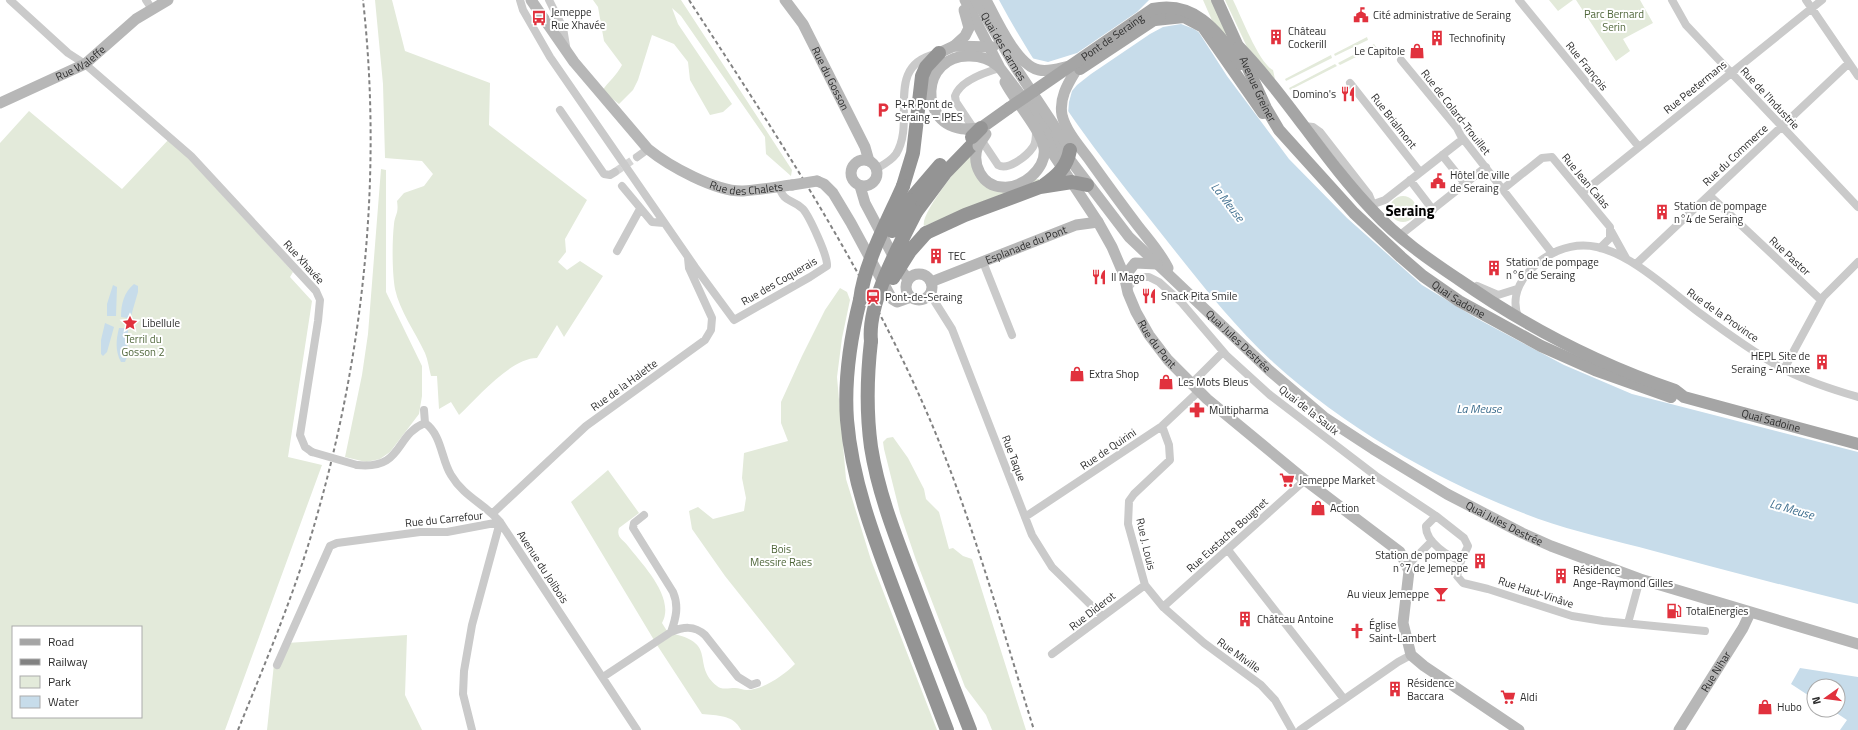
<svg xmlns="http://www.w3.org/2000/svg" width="1858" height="730" font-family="'Titillium Web',sans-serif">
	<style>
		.green { fill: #e3eada; fill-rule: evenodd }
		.water { fill: #c7dcea }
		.pier { fill: #fff }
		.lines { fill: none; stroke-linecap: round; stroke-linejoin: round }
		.street-tunnel { stroke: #d5d5d5; stroke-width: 8; stroke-dasharray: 8 4; stroke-linecap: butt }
		.street { stroke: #cacaca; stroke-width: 8 }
		.secondary { stroke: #b7b7b7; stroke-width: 11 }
		.primary { stroke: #a5a5a5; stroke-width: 12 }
		.highway { stroke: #949494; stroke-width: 14 }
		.rail { stroke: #828282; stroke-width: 2; stroke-dasharray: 4 3; stroke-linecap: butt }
		.street-bridge { stroke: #cacaca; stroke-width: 8 }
		.secondary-bridge { stroke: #b7b7b7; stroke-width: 11 }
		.primary-bridge { stroke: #a5a5a5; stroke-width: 12 }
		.highway-bridge { stroke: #949494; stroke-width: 14 }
		.labels { text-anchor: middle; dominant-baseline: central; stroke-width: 4; stroke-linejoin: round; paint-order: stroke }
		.poi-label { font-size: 11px; fill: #2d2d2d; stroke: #fff; text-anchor: start }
		.park-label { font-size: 11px; fill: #50673b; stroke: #fff }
		.street-label { font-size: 11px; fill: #2d2d2d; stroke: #fff }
		.water-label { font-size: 12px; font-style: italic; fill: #3d6d8d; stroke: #fff }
		.district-label { font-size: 15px; font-weight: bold; fill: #000; stroke: #fff }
	</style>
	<rect width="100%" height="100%" fill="#fff"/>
	<path class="green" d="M375,0H392L405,51L490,83L489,125L587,200L565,239L566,252L558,262L567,270L580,261L603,276L564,337L557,325L537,358C511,358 478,397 459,415L451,402L439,409L437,376H431C429,369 428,360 425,353C415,331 400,312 395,289C392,271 392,242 394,224C395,214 399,214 397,201L404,193L424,186L433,174L422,161L385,158L383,84Z
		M593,0H681L792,170L791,176L766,154L765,137L681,16L672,8L678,24L732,104L723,112L710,115L690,80L688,62L674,44L652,35L638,80L633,90L619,104L602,91C608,82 617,75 622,65L604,41L598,7Z
		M1203,0H1213L1238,56L1214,25Z
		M1225,0H1233C1241,16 1259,63 1273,70L1275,79L1247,47Z
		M1549,0H1573L1558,11Z
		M1576,0H1640L1653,23L1623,39L1630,51L1616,61Z
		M1367,37L1368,40L1335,56L1334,54Z
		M1374,44L1376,47L1340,65L1338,63Z
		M1331,55L1332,58L1286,81L1285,79Z
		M1335,64L1337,66L1290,90L1289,88Z
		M29,111L122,189L170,138L293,272L290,277L312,301L288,457L322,465L225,730H0V143ZM13,627H141V717H13Z
		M972,151L986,185L1039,179L1040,181L924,226C920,213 962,163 972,151Z
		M381,169L386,170V292L422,366V396L419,414L390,452L380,459L366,462L345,457L362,375L368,334Z
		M1390 209a13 13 0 1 1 26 0a13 13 0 1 1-26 0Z
		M840,288L847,292L850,300L842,338L837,377L846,479L871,560L937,730H741C733,714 717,716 702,714L657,645L674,634C718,644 691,665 717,686C721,690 729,688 735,688C739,688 743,690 747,690C764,689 783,676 795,664L725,576L692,529L689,511L698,507L713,519L744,511L746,498L742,478L744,453L788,441L781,423V402L802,356L825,310Z
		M893,437L908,458L924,489L926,499L939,512L949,549L953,548L963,556L972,559L1026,730H992L986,715L965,687L916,560L900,513L884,449L883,442L887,438Z
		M608,470L639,513L619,528C616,538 623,539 628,546C642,564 676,598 662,623L667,631L654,640L571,502Z
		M407,635L405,695L422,730H267L274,664L287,643Z"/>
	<path class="water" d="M999,0H1178L1227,76L1289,159L1347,218L1422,285L1476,318L1564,365L1632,394L1858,452V604C1785,586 1712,567 1639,547C1601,537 1560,528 1523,513C1433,478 1346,428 1274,363C1226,319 1186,264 1145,213C1091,146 1040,76 999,0Z
		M134,284L138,286V292L131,316L127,318L121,317C121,304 124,292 134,284Z
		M113,285L117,287L116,316H107V304Z
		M105,323L114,327L107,352L103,356L101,354V340Z
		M119,328H125L128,330L127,357L125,362H121C115,351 116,340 119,328Z
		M1800,668L1858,677V730H1840L1847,720L1832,710H1838V686H1814V699L1791,684Z"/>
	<path class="pier" d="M1149,0H1180L1203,35L1194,29L1181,24L1163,27L1150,34L1091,74L1077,85L1072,91L1069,102L1068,114L1031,58L1048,62L1077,53L1137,12Z"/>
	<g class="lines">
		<path class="street-tunnel" d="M615,172L637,157"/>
		<path class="street" d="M10,0L68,53L85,64L191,156L316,291L320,300L318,321L300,435L305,447L312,452
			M146,0L152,9
			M520,0L523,10L550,57L695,267L734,320L810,277L827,266C828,256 809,216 803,209C792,198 784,204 779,186
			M549,0L563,28L567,52
			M1519,0L1639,147
			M1672,0L1686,25L1858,207
			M1806,0L1858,76
			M1401,60L1457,128L1461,136L1552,253
			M1000,68C986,72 960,81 955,96L956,102L998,165C1008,171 1027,156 1033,147C1036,143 1036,137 1036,131
			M1350,83L1420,172
			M560,110L604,174L610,175L615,172
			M1304,126L1313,127L1320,132L1369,195L1371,200L1368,206
			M1442,155L1466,185
			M637,157L648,149
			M876,169C883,165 891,161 896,154C917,121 883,66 936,54
			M1410,180L1433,210
			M622,186L652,222L664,223
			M1503,189L1542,158L1552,157L1610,227V238L1600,248
			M1582,193L1822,0
			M1709,195L1821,300
			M1368,206L1385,200L1463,139
			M1611,231L1626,258
			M1399,236L1486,167
			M617,251L640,209
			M983,262L1012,335
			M1636,264L1849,63
			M1477,286L1498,295L1517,289
			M1127,289L1134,280L1141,277H1149L1159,282L1181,302L1227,356L1270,395L1376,476L1436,516L1464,538L1468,546L1461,561C1449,557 1425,542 1426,526L1436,516
			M932,290L935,302L952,329L1032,535L1052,567L1102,616
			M1519,319C1512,303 1516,287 1527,274C1543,254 1570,241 1597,247C1633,255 1671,292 1701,314C1728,334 1757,355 1787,371C1809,382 1834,390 1858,397
			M1784,369L1823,297L1858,262
			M1191,384L1223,352
			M424,410L425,423
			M425,423C442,435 441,459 451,475C464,497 485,504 500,522L637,730
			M1162,426L1169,445L1170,460L1134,494L1129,501L1128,524L1145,585L1163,607L1204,643L1261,685L1275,700L1292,730
			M357,465C404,470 394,435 425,423
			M493,513L586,426L705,340L711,330L712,318L689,268L688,258
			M1025,517L1162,426L1198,392
			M1228,550L1344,699
			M1461,561L1457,576L1463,583L1488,589L1572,616L1603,621L1705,631
			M1408,565L1432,541
			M1163,607L1305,480
			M1628,623L1640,579
			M671,632C683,627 694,625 705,635L738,677L751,685L757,683
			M1052,654L1145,585
			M277,665L330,546L337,543L420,532H447L500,522
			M603,677L671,632C676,618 679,606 673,592L633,528L634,523L644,515
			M472,730L463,694L464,671L472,625L500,522
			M1300,730L1398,662L1411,655"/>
		<g class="secondary">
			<path id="s1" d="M531,0L574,62L648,149C669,166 716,192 743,191C759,190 776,187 792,185"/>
			<path id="s2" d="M785,0L803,24L865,147L869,161"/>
			<path id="s3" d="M965,0L1000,68L1129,237L1270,371L1324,417L1373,449L1447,494L1522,533L1551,546L1640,579L1858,644"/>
			<path id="s4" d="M976,0L1016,68L1067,145"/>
			<path d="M986,0C996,19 1017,66 1039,70C1050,72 1060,68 1070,66"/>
			<path d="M954,46L965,36L969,28L964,10"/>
			<path d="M939,53L954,46L993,47"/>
			<path d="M1075,72C1067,85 1059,99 1062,115C1066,132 1081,148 1091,162C1106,183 1122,205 1138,226C1149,240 1160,252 1168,268"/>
			<path id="s5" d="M0,103L85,64L136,19L168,0"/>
			<path d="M966,129C917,127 920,54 970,56C982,56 990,59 998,66"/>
			<path id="s6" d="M1044,133L1053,154L1098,222L1112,247L1124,275L1128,293L1136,312L1149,335L1168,360L1207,399L1305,480L1400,552L1409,571L1403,623L1411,655L1424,666L1519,730"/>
			<path d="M978,146C971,164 982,186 1002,187C1022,189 1047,169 1044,148C1041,130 1014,100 1005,82"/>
			<circle cx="864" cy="173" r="13"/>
			<path d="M817,181L824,184L833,193L851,223L892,299L897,302L911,297"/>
			<path d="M860,186L865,203L900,269L908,279"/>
			<path d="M1128,272L1135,263L1157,264"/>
			<circle cx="919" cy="287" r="13"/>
			<path id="s7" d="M931,282L1076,225L1098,222"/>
			<path id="s8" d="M1679,730L1743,628L1750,613"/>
		</g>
		<g class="primary">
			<path id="s9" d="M1217,0L1266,108L1279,130L1354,213L1401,257L1423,276L1459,301L1541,346L1595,370L1671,397"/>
			<path d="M1155,20L1184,17L1203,27L1263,113"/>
			<path id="s10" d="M1239,47C1288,98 1324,160 1373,211C1398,238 1428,259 1458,279C1525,326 1598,364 1675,390L1684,397L1858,444"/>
			<path d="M1080,69L1160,16"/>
			<path id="s11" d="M1034,91L1153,9C1197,0 1219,35 1241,64"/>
			<path d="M981,128L1009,108"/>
		</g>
		<path class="highway" d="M1044,185C1057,176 1067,167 1070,150
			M903,186L913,153L922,76L926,67L939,53
			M910,200L940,165
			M916,212L945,173L975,142
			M926,233L965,215L1040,187L1072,182L1087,185
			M860,300C850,340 844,379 847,420C852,481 874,538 895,594C913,640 930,685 947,730
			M871,341C867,376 866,411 871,447C878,492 895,535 911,577C930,628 950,679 970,730"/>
		<path class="rail" d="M689,0C774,131 861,263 924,406C970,510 1000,622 1034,730
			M238,730C264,666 291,602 311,536C363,363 383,180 363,0"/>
		<path class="street-bridge" d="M312,452L357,465"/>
		<path class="secondary-bridge" d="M966,129L981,128
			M978,146L986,134
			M792,185L817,181"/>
		<path class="primary-bridge" d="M1009,108L1034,91"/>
		<path class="highway-bridge" d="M972,137L981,128
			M892,231L910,200
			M893,278L910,251L926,233
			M860,300C864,264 888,220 903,186
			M871,341C867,303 899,246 916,212"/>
	</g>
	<defs>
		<g id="civic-bare" transform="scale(1.2)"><path d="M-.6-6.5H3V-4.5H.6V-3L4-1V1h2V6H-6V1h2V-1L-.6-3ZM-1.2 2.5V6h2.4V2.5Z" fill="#e1313d" stroke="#fff" stroke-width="2.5" paint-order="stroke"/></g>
		<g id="bus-bare" transform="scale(1.2)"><path d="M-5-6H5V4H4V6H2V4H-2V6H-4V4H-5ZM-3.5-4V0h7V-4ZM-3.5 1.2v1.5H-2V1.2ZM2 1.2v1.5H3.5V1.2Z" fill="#e1313d" stroke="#fff" stroke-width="2.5" paint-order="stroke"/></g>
		<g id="building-bare" transform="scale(1.2)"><path d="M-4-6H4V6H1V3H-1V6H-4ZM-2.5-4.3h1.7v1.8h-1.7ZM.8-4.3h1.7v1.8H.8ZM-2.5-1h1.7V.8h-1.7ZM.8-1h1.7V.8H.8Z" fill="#e1313d" stroke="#fff" stroke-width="2.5" paint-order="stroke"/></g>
		<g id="shop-bare" transform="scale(1.2)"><path d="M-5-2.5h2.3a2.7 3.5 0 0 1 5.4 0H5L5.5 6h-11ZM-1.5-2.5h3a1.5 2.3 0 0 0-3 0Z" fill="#e1313d" stroke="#fff" stroke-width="2.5" paint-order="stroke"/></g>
		<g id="restaurant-bare" transform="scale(1.2)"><path d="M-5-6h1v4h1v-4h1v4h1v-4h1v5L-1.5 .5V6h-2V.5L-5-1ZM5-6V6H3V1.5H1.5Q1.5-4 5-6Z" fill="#e1313d" stroke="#fff" stroke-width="2.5" paint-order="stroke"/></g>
		<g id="parking-bare" transform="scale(1.2)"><path d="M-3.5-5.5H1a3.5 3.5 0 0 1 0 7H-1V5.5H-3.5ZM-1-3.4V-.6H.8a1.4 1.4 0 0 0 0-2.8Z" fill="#e1313d" stroke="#fff" stroke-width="2.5" paint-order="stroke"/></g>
		<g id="station-bare" transform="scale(1.2)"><path d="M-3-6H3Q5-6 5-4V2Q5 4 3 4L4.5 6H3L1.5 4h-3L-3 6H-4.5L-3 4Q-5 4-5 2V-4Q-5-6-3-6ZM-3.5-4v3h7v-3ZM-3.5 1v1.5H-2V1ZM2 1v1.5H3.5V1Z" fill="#e1313d" stroke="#fff" stroke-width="2.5" paint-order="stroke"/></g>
		<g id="sight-bare" transform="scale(1.2)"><path d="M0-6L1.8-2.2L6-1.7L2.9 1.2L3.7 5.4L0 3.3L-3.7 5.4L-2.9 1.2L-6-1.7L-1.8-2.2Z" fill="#e1313d" stroke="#fff" stroke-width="2.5" paint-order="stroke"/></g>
		<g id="pharmacy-bare" transform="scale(1.2)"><path d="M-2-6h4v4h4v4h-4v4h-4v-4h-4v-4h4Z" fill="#e1313d" stroke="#fff" stroke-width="2.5" paint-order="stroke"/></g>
		<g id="supermarket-bare" transform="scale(1.2)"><path d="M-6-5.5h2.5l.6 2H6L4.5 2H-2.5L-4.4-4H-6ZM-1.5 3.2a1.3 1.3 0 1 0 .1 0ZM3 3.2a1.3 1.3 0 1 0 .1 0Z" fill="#e1313d" stroke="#fff" stroke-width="2.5" paint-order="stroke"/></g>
		<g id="bar-bare" transform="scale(1.2)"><path d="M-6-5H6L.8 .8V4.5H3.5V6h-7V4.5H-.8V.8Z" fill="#e1313d" stroke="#fff" stroke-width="2.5" paint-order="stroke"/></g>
		<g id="fuel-bare" transform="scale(1.2)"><path d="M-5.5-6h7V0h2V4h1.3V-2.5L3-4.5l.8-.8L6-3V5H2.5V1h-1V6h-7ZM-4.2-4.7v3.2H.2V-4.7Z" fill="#e1313d" stroke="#fff" stroke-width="2.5" paint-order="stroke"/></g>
		<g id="church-bare" transform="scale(1.2)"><path d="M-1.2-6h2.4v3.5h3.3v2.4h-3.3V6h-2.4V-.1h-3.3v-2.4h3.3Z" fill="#e1313d" stroke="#fff" stroke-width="2.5" paint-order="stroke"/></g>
	</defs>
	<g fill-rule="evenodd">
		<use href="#civic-bare" x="1361" y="15"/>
		<use href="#bus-bare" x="539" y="18"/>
		<use href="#building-bare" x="1276" y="37"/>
		<use href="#building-bare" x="1437" y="38"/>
		<use href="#shop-bare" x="1417" y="51"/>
		<use href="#restaurant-bare" x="1348" y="94"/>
		<use href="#parking-bare" x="883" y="110"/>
		<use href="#civic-bare" x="1438" y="181"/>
		<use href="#building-bare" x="1662" y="212"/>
		<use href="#building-bare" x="936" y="256"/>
		<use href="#building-bare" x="1494" y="268"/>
		<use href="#restaurant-bare" x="1099" y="277"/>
		<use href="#restaurant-bare" x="1149" y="296"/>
		<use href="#station-bare" x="873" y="297"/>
		<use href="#sight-bare" x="130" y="323"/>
		<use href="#building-bare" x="1822" y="362"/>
		<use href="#shop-bare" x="1077" y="374"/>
		<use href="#shop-bare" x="1166" y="382"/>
		<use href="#pharmacy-bare" x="1197" y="410"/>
		<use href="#supermarket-bare" x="1287" y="480"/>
		<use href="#shop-bare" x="1318" y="508"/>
		<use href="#building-bare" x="1480" y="561"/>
		<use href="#building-bare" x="1561" y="576"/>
		<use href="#bar-bare" x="1441" y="594"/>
		<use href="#fuel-bare" x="1674" y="611"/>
		<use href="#building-bare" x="1245" y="619"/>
		<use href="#church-bare" x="1357" y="631"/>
		<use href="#building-bare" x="1395" y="689"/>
		<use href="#supermarket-bare" x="1508" y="697"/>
		<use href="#shop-bare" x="1765" y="707"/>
	</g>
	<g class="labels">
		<g class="poi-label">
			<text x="551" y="12">Jemeppe<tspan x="551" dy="13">Rue Xhavée</tspan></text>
			<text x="1373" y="15">Cité administrative de Seraing</text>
			<text x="1288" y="31">Château<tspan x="1288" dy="13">Cockerill</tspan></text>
			<text x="1449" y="38">Technofinity</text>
			<text x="1405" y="51" text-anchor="end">Le Capitole</text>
			<text x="1336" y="94" text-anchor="end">Domino's</text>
			<text x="895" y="104">P+R Pont de<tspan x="895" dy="13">Seraing – IPES</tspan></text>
			<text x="1450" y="175">Hôtel de ville<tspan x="1450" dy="13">de Seraing</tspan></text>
			<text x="1674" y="206">Station de pompage<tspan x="1674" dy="13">n°4 de Seraing</tspan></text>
			<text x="948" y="256">TEC</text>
			<text x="1506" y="262">Station de pompage<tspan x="1506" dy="13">n°6 de Seraing</tspan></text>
			<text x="1111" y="277">Il Mago</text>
			<text x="1161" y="296">Snack Pita Smile</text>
			<text x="885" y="297">Pont-de-Seraing</text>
			<text x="142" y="323">Libellule</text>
			<text x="1810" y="356" text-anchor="end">HEPL Site de<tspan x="1810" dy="13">Seraing - Annexe</tspan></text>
			<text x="1089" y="374">Extra Shop</text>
			<text x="1178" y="382">Les Mots Bleus</text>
			<text x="1209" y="410">Multipharma</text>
			<text x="1299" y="480">Jemeppe Market</text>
			<text x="1330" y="508">Action</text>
			<text x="1468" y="555" text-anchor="end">Station de pompage<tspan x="1468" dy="13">n°7 de Jemeppe</tspan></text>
			<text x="1573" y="570">Résidence<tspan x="1573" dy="13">Ange-Raymond Gilles</tspan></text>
			<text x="1429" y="594" text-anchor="end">Au vieux Jemeppe</text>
			<text x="1686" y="611">TotalEnergies</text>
			<text x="1257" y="619">Château Antoine</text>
			<text x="1369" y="625">Église<tspan x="1369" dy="13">Saint-Lambert</tspan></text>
			<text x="1407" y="683">Résidence<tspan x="1407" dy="13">Baccara</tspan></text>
			<text x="1520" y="697">Aldi</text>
			<text x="1777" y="707">Hubo</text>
		</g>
		<g class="park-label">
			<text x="1614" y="14">Parc Bernard<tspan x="1614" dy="13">Serin</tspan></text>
			<text x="143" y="339">Terril du<tspan x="143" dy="13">Gosson 2</tspan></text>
			<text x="781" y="549">Bois<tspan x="781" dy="13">Messire Raes</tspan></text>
		</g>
		<g class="street-label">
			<text stroke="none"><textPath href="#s11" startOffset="95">Pont de Seraing</textPath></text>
			<text stroke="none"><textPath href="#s4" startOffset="54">Quai des Carmes</textPath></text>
			<text stroke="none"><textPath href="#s5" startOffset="90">Rue Waleffe</textPath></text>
			<text transform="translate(1587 66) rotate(51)">Rue François</text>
			<text stroke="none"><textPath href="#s2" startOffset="91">Rue du Gosson</textPath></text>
			<text transform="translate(1695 87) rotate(-39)">Rue Peetermans</text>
			<text stroke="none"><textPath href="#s9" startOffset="98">Avenue Greiner</textPath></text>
			<text transform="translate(1770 98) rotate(47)">Rue de l'Industrie</text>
			<text transform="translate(1456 112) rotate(52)">Rue de Colard-Trouillet</text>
			<text transform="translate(1394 121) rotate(52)">Rue Brialmont</text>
			<text transform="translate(1735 155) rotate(-43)">Rue du Commerce</text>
			<text transform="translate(1586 181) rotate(50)">Rue Jean Calas</text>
			<text stroke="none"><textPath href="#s1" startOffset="298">Rue des Chalets</textPath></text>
			<text stroke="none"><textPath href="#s7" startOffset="102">Esplanade du Pont</textPath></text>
			<text transform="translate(1790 256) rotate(43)">Rue Pastor</text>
			<text transform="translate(304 262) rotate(48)">Rue Xhavée</text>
			<text transform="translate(779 281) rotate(-30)">Rue des Coquerais</text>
			<text stroke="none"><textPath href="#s9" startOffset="392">Quai Sadoine</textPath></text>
			<text transform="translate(1723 315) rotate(35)">Rue de la Province</text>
			<text stroke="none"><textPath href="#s3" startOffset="440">Quai Jules Destrée</textPath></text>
			<text stroke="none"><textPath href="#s6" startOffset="241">Rue du Pont</textPath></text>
			<text transform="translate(624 385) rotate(-36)">Rue de la Halette</text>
			<text transform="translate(1309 410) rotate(38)">Quai de la Saulx</text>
			<text stroke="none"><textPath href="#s10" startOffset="667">Quai Sadoine</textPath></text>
			<text transform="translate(1108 449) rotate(-34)">Rue de Quirini</text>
			<text transform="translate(1014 458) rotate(69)">Rue Taque</text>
			<text transform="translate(444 519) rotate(-6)">Rue du Carrefour</text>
			<text stroke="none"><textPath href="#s3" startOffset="764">Quai Jules Destrée</textPath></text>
			<text transform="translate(1227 535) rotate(-42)">Rue Eustache Bougnet</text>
			<text transform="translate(1146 544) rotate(77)">Rue J. Louis</text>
			<text transform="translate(543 567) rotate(57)">Avenue du Jolibois</text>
			<text transform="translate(1536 592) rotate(18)">Rue Haut-Vinâve</text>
			<text transform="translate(1092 611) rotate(-38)">Rue Diderot</text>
			<text transform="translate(1239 655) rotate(36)">Rue Miville</text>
			<text stroke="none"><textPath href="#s8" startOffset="69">Rue Nihar</textPath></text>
		</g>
		<g class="water-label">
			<text transform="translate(1228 202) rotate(52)">La Meuse</text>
			<text x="1479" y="408">La Meuse</text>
			<text transform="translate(1792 509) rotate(16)">La Meuse</text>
		</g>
		<g class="district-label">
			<text x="1410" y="210">Seraing</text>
		</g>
	</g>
	<rect x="12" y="626" width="130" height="92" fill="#ffffff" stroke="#ababab"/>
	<rect x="20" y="639" width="20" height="6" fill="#a5a5a5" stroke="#ababab"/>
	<text x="48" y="646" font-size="12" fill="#2d2d2d">Road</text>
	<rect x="20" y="659" width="20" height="6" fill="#828282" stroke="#ababab"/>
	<text x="48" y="666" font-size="12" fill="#2d2d2d">Railway</text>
	<rect x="20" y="676" width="20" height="12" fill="#e3eada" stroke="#ababab"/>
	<text x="48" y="686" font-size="12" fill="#2d2d2d">Park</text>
	<rect x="20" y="696" width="20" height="12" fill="#c7dcea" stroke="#ababab"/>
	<text x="48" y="706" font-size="12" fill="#2d2d2d">Water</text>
	<g transform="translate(1826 698) rotate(256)"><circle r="19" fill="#ffffff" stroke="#ababab"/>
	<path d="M0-3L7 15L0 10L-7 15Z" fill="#e1313d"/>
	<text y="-6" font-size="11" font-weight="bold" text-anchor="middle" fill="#2d2d2d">N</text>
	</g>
</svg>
